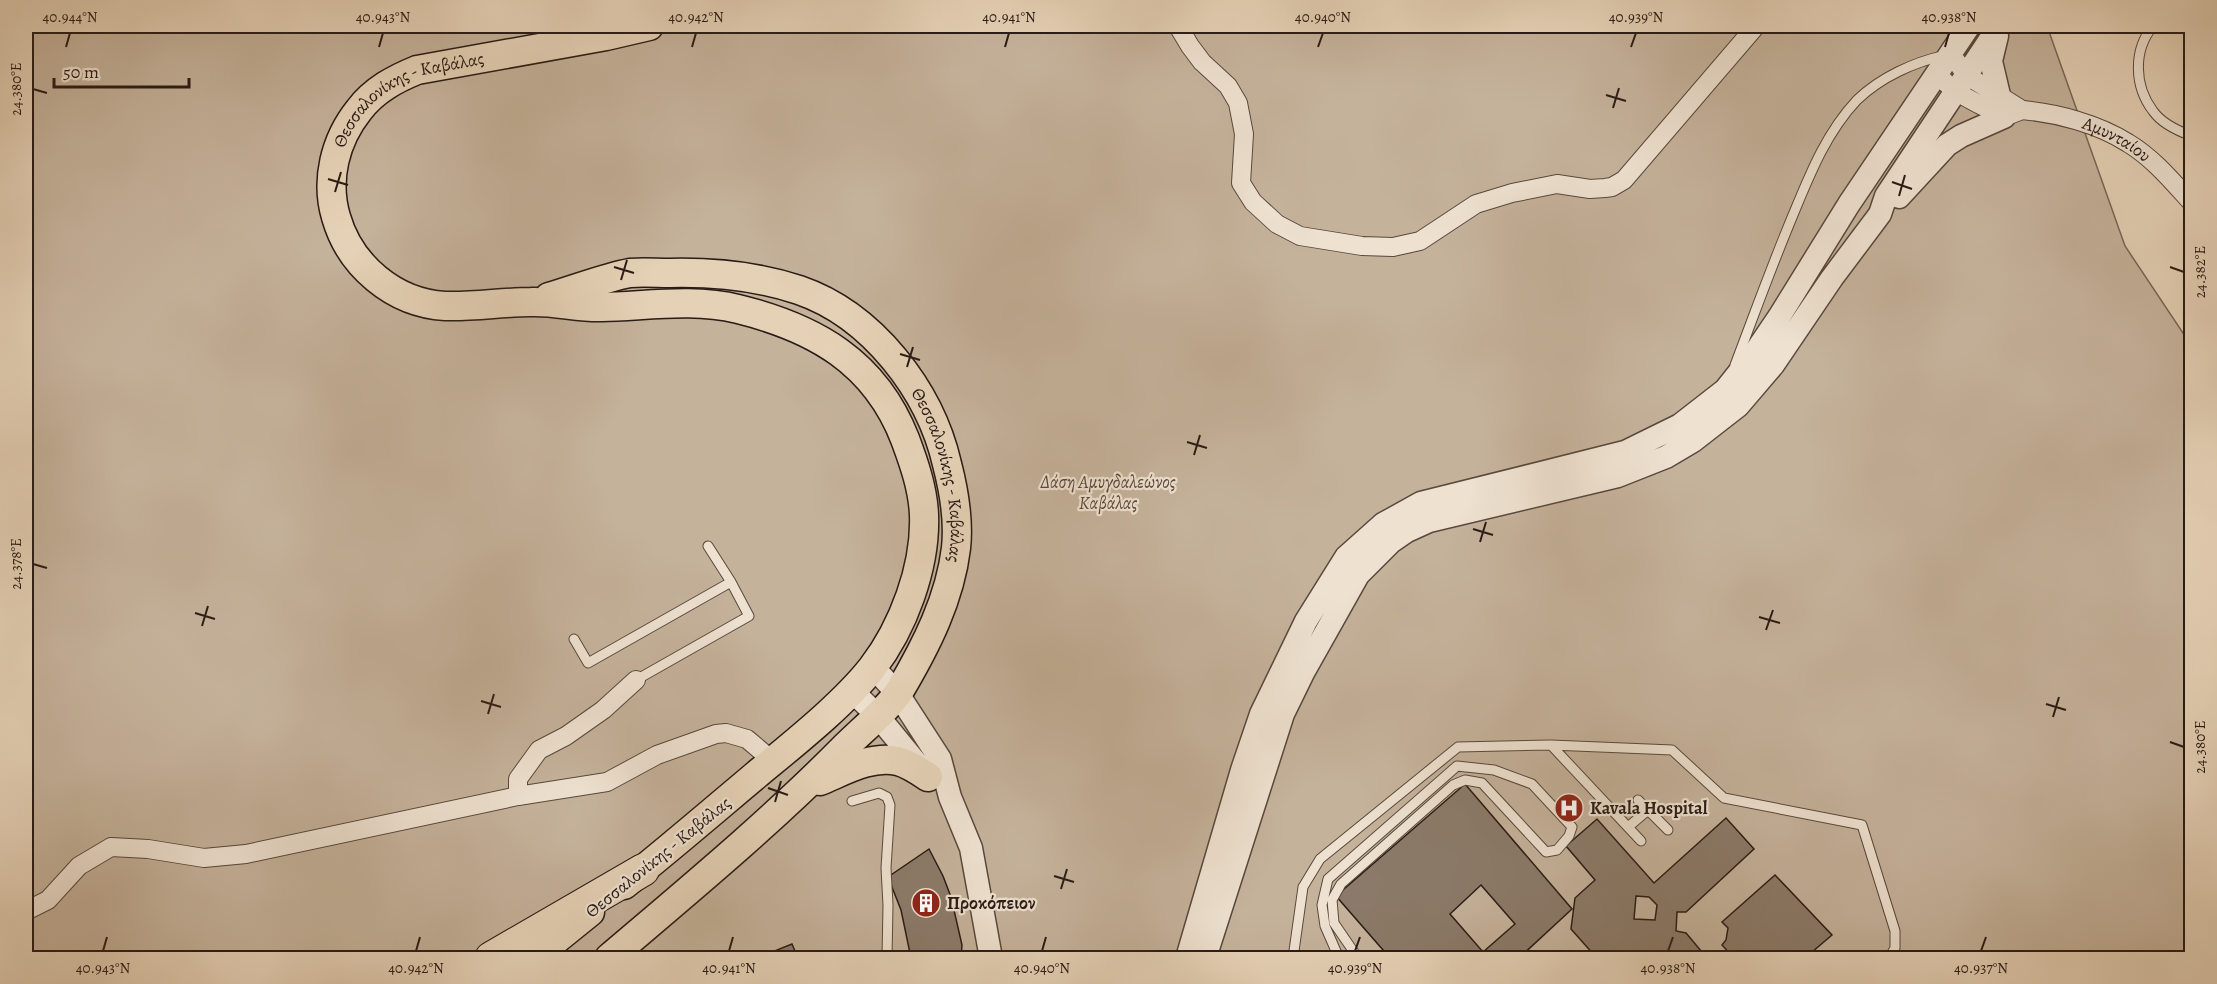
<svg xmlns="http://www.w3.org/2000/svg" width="2217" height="984" font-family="Alegreya,serif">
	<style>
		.green { fill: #c5b29b; stroke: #776658; stroke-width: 1.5 }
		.building { fill: #8b7a69; stroke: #291b15; stroke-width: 1.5; fill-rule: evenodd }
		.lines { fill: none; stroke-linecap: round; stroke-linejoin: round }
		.service-casing { stroke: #58483d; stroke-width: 11 }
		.minor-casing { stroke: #58483d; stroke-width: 20 }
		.tertiary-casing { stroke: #58483d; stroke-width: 25 }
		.primary-casing { stroke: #291b15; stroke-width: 31 }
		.motorway-casing { stroke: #291b15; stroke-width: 34 }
		.service { stroke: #eee1d0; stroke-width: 9 }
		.minor { stroke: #eee1d0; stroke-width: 18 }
		.tertiary { stroke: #eee1d0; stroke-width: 22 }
		.primary { stroke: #e5d1b6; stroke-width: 28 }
		.motorway { stroke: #e5d1b6; stroke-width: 32 }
		.ticks { fill: none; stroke: #291b15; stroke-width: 2 }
		.labels { text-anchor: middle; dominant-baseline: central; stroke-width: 4.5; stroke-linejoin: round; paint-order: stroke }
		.street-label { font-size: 18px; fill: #291b15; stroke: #eee1d0 }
		.park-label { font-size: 18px; font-style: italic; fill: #58483d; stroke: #eee1d0 }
		.poi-label { font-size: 18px; font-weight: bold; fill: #291b15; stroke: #eee1d0; text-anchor: start }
		.neatline { fill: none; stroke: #291b15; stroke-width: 2 }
		.ticks-label { font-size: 15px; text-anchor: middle; fill: #291b15 }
	</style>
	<rect width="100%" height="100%" fill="#e5d1b6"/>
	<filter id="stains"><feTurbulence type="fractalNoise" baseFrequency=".00333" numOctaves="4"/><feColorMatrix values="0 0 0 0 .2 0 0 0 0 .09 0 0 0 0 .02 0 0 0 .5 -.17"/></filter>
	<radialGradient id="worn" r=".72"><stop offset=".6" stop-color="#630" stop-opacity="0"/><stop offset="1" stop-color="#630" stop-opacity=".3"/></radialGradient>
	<path class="green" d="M26,26H2047L2125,246L2191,345V958H26Z"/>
	<path class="building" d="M1465,784L1572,909L1519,958H1390L1336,896ZM1481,885L1515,924L1483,952L1450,914Z
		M1726,818L1754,849L1686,912H1677L1676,931L1686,933L1707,958H1593L1595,956L1571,929L1575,898L1595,880L1566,846L1597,819L1654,883ZM1636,896L1649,897L1657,905L1655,920L1634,919Z
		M929,849L943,876L951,897L962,945L961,958H911L901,910L888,877Z
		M1775,875L1832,935L1805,958H1734L1722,945L1726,940L1728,928L1722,922Z
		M792,944L798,958H757Z"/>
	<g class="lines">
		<g class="service-casing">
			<path id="service" d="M2153,26C2133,50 2134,86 2153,111C2162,124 2178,131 2192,136
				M1735,365C1754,315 1772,265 1793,215C1810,174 1826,133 1857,100C1881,77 1914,62 1946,55
				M708,546L731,582
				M574,639L588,663L731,582L749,616L636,680
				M1551,745L1641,841
				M1638,800L1668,830
				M852,801L879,793L887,797L890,805L886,868L888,905L887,958
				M1628,827L1648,810
				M1293,958L1303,887L1320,859L1458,747L1551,745L1672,750L1724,798L1862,825L1895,931V948L1889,958
				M1339,958L1325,926L1322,905L1328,879L1457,766L1494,770L1532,784L1572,827L1569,836L1557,850L1546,852L1482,783L1465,780L1453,785L1341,884L1332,900L1334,923L1358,958"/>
		</g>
		<g class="minor-casing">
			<g id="minor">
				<path d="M1178,26L1190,46L1202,62L1228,86L1238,103L1244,134L1241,183L1253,202L1277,224L1300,236L1362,246L1393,247L1420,241L1476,204L1512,193L1557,184L1590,189L1605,188L1612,187L1624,180L1756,26"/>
				<path d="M1937,73C1952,94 1982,105 2004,117L2022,110L1966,75L1954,58L1949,55"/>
				<path id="s1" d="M2022,110C2057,113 2098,124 2128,143C2153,158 2172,181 2192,203"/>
				<path d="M636,680L603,710L566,736L539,750L518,779V796L607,782L657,755L716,734L726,733L747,739L773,761"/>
				<path d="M26,911L48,900L79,866L111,847L148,849L204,858L246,854L518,796"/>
			</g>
		</g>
		<g class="tertiary-casing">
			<path id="tertiary" d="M1997,36L1991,61L1999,95
				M1899,197L1947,145L1961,136L2004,117
				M873,667L898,694L940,759L950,797L971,848L991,958
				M851,690L877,715L923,771
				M1187,958L1242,770L1261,714L1306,621L1346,557L1383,524L1421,503L1625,452L1680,425L1725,390L1756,351L1779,317L1849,204L1969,26
				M1205,958L1283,714L1304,671L1358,575L1391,542L1407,531L1429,521L1618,476L1666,457L1693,441L1738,406L1773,365L1832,278L1880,214L1886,196L1999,26"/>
		</g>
		<g class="primary-casing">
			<g id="primary">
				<path id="s2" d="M549,297C573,290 607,277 630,273C643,272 657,273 670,273C714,272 757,276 799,290C872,315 930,390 947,464C954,491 959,521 956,548C950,599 926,646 900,690C889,708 861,731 845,747C771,822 689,890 609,958"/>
				<path d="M820,781C844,771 871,755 898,761C909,764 919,771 928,777"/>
				<path id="s3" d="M624,885C669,849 712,812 756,775C792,745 843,705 872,668C903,628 926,567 924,515C923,489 914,463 905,439C875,362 815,328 738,309C693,298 647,306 602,307C579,308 555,301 531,302C503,302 474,307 445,306C394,303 350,266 336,217C325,180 335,140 359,110C374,90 395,79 417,70L606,36L649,26"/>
				<path d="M533,958L590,912"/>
			</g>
		</g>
		<g class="motorway-casing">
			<path id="motorway" d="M491,958L643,870"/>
		</g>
		<use href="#service" class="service"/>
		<use href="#minor" class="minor"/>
		<use href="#tertiary" class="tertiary"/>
		<use href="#primary" class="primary"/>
		<use href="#motorway" class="motorway"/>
	</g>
	<path class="ticks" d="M66,47L70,33M379,47L383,33M692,47L696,33M1005,47L1009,33M1318,47L1323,33M1631,47L1636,33M1945,47L1949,33M33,89L47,93M1606,95L1626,101M1613,108L1619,88M328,179L348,185M1892,182L1912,189M335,192L341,172M1899,196L1905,175M614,267L634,273M2170,267L2184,272M621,280L627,260M900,354L920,360M907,367L913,347M1187,442L1207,448M1194,455L1200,435M1473,529L1493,535M1480,542L1486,522M33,564L47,568M195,613L215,619M1759,617L1780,623M202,626L208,606M1766,630L1773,610M481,701L501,707M2046,704L2066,710M488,714L494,694M2053,717L2059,697M2170,742L2184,747M768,788L788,795M775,802L781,781M1054,876L1074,882M1061,889L1067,869M103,951L107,937M416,951L420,937M729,951L733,937M1042,951L1046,937M1355,951L1360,937M1668,951L1673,937M1981,951L1986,937"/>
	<defs>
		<g id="hospital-disc" transform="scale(1.5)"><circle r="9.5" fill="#8f2418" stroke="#eee1d0"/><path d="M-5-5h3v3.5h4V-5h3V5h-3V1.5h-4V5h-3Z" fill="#fff"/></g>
		<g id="building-disc" transform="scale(1.5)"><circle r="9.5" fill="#8f2418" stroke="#eee1d0"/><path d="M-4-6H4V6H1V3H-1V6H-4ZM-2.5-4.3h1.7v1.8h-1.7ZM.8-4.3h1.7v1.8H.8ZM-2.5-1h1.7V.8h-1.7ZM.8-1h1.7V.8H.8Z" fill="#fff"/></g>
	</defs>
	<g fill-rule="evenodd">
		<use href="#hospital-disc" x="1569" y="808"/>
		<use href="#building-disc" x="926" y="903"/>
	</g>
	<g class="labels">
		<g class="street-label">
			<text stroke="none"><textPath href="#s3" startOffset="1400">Θεσσαλονίκης - Καβάλας</textPath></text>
			<text stroke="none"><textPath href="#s1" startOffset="100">Αμυνταίου</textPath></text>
			<text stroke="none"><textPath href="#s2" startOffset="502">Θεσσαλονίκης - Καβάλας</textPath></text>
			<text transform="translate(658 857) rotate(-39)">Θεσσαλονίκης - Καβάλας</text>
		</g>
		<g class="park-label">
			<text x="1108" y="482">Δάση Αμυγδαλεώνος<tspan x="1108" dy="21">Καβάλας</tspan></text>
		</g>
		<g class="poi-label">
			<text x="1590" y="808">Kavala Hospital</text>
			<text x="947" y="903">Προκόπειον</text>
		</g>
	</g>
	<rect width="2217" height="984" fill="none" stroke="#e5d1b6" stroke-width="66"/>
	<path d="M54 78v9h135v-9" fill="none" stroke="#291b15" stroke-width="3"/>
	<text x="63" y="78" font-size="18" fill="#291b15" stroke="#eee1d0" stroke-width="4.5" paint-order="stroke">50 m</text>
	<rect x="33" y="33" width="2151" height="918" class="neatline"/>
	<g class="ticks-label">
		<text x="70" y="22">40.944°N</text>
		<text x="383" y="22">40.943°N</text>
		<text x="696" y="22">40.942°N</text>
		<text x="1009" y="22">40.941°N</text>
		<text x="1323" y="22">40.940°N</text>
		<text x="1636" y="22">40.939°N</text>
		<text x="1949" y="22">40.938°N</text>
		<text transform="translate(16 89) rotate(-90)" y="5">24.380°E</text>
		<text transform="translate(2200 272) rotate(-90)" y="5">24.382°E</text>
		<text transform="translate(16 564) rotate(-90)" y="5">24.378°E</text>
		<text transform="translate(2200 747) rotate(-90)" y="5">24.380°E</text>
		<text x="103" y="973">40.943°N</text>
		<text x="416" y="973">40.942°N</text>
		<text x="729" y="973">40.941°N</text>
		<text x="1042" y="973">40.940°N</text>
		<text x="1355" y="973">40.939°N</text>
		<text x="1668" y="973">40.938°N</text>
		<text x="1981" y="973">40.937°N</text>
	</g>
	<rect width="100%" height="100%" filter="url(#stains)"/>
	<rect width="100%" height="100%" fill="url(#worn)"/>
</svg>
